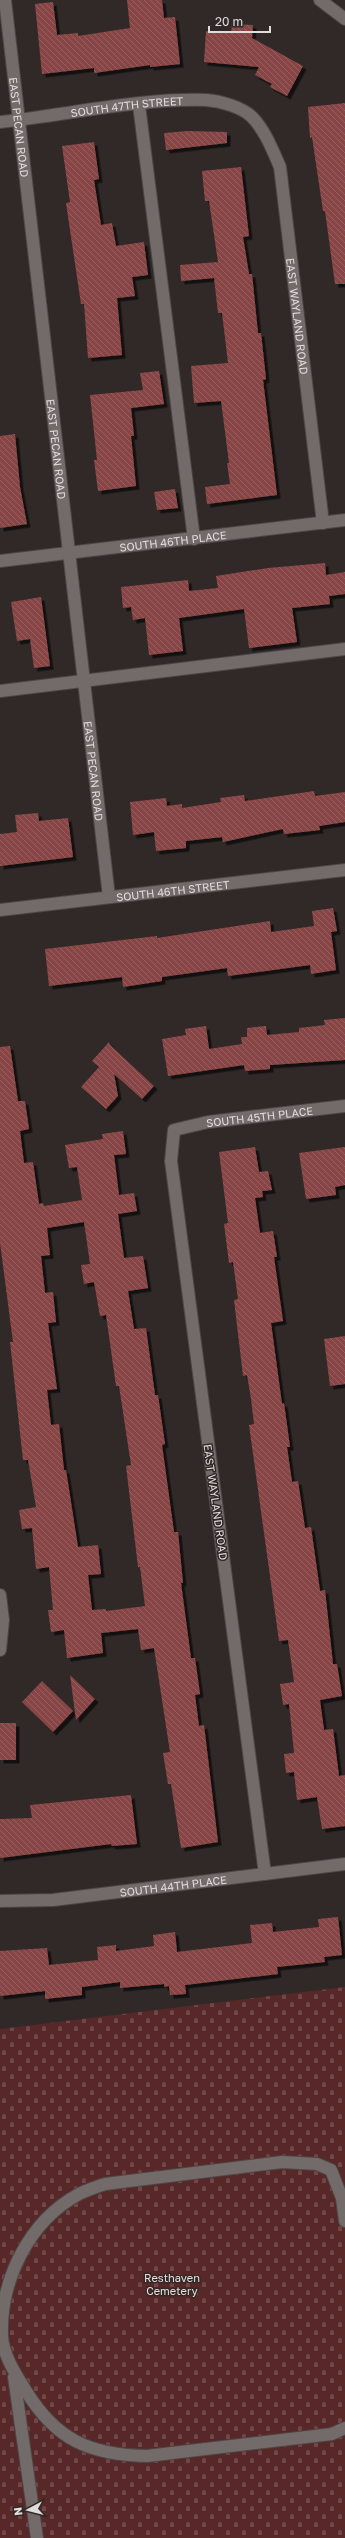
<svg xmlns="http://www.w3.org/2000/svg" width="345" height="2538" font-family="'Golos Text',sans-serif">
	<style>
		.cemetery { fill: url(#cemetery-stones) }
		.building { fill: url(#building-back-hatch); fill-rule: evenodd; filter: url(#shadow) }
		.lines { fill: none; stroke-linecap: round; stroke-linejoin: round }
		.minor-casing { stroke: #4c4746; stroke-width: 14 }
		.minor { stroke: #736b6a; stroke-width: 12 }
		.labels { text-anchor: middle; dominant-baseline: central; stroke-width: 3; stroke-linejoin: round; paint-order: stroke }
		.street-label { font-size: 11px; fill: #e0dcdb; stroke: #302928 }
		.park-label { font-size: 11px; fill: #f1dbda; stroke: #302928 }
	</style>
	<defs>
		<pattern id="cemetery-stones" width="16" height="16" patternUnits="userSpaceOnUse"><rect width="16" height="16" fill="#582727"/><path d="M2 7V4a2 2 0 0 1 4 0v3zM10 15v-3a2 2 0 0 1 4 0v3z" fill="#704646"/></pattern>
		<pattern id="building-back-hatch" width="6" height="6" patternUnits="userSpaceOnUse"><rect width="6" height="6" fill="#874544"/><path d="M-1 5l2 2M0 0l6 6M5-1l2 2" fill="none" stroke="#985f5e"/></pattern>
		<filter id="shadow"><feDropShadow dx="3.5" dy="3.5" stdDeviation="0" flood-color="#0009"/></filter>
	</defs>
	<rect width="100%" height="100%" fill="#302928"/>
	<path class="cemetery" d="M345,1987V2538H0V2029Z"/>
	<path class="building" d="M127,0H162L164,18L175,17L180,64L150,67V65L94,73V68L42,74L35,4L53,2L57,35L78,33V36L130,28Z
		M232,24L253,25L252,38L303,66L287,96L270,87L272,84L255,75L259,67L204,62L206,31L231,33Z
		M345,103V284H335L325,211H323L312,137L310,138L308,107Z
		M188,131L227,132V143L166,150L164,133Z
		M94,142L99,179L94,180L101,225L112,223L116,246L144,242L148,275L132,277L135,296L117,298L122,355L88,358L84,304H81L66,203L70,202L62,146Z
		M241,167L249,236L243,237L249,274H252L258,333H261L266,379L263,380L277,495L207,504L205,487L230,484L227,463H229L221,401L194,403L191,366L228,363L222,313H218L214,278L181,281L180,265L218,262L209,201H205L202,171Z
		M159,371L164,404L131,408L134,436H131L136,486L98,491L94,460H97L90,395L143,390L140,373Z
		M15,434L20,487L27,524L0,528V436Z
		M175,489L178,508L157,510L154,492Z
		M325,563L326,575L345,572V594L329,596L330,604L292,608L297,642L249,648L244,609L179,618L183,651L149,655L145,618L133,620L131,607L123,608L121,587L188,580L189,591L218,588L216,576L268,568Z
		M41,597L50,666L34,668L30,639L17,641L11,602Z
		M314,791L315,796L345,792V822L319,826L320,830L284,834L283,829L223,842L222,837L186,841V848L156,851L154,832L133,835L130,802L166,798L167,806L182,804V808L221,802L220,798L244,795L245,801Z
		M38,813L39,821L68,818L73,857L0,866V834L17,832L15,815Z
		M333,908L337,931L331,932L336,970L311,974L310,965L228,976L227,968L162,977V981L123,987L122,977L49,986L45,949L157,936V938L270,921L271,932L314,926L312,911Z
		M345,1018V1060L270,1065V1069L245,1071L244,1065L168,1076L162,1039L186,1035L185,1029L206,1026L209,1049L242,1044L241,1037H247V1028L266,1026L267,1035L299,1032V1028L325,1025L324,1020Z
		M109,1042L110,1045L154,1086L142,1099L114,1074L118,1096L106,1109L81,1087L99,1067L92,1061Z
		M10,1046L18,1101H25L29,1129L20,1131L24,1163L33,1162L39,1204L43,1203L44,1206L82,1200L77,1167L69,1168L65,1145L103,1139L102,1134L123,1131L126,1154L114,1155L119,1195L134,1193L137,1211L118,1214L124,1258L143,1256L148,1288L128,1291L134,1329L146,1328L155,1395H158L165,1444L162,1445L174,1532H178L183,1583H181L191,1658H195L200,1694L195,1695L199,1726L204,1725L218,1842L181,1848L171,1784H168L163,1753L170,1752L154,1648L141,1650L138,1629L101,1633L103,1653L67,1658L64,1630L51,1632L48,1610H53L49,1567L36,1569L32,1528L22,1529L19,1510L36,1507L28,1460H23L10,1342H13L0,1243V1047ZM84,1222L90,1264L81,1265L84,1284L94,1282L100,1316L106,1315L116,1386H119L131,1465L126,1466L138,1567H140L145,1606L106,1611V1609L92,1610L88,1575L101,1574L98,1545L78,1547L66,1470H64L59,1424L51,1425L47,1390L57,1389L48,1323L56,1322L53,1292L45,1293L41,1256L50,1255L47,1228Z
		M255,1147L259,1172L268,1171L272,1190L262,1191L263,1197L255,1198L260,1233L273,1231L277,1257H274L283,1321L271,1323L282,1404L284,1403L290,1447H287L292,1482L298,1481L305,1528L311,1527L320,1591L325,1590L333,1664H337L342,1696L320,1700L324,1730L333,1729L339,1776L345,1775V1826L322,1829L317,1797L297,1800L294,1772L286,1773L284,1754L294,1753L289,1704L283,1705L280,1684L294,1682L288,1640L279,1641L249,1425L254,1424L251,1399L247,1375L243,1376L234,1300L238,1299L233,1262L229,1263L224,1224L228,1223L219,1152Z
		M345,1147V1185L335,1187L336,1195L306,1199L299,1153Z
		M345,1336V1384L330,1386L324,1339Z
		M70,1675L95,1699L76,1720Z
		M42,1681L73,1711L53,1732L22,1702Z
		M0,1723H16V1760H0Z
		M131,1795L137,1844L112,1846L111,1844L0,1858V1819L32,1818L30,1805Z
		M338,1917L342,1955L324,1957L325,1962L277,1967L278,1974L185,1985L186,1994L170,1995L169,1986L164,1987V1984L120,1988V1982L82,1987V1995L45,1999V1991L0,1996V1951L47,1948L49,1965L98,1960L97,1947L116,1945V1951L154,1946L153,1935L175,1932L177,1952L252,1943L250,1925L272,1923L273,1932L319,1927L318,1919Z"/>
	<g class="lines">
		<g class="minor-casing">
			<g id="minor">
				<path id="s1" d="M5,0L109,897"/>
				<path d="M320,0L345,19"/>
				<path d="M139,105L194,539"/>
				<path id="s2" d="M0,122C66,115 140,98 206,100C220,101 242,107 252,117C265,130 273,151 280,167L323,523"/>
				<path id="s3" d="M0,561L345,520"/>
				<path d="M0,691L345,649"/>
				<path id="s4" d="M0,910L345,870"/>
				<path d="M0,1595L3,1620L0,1650"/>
				<path id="s5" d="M265,1874L171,1161L174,1130L208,1122L345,1106"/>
				<path id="s6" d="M0,1901L53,1900L345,1864"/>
				<path d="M345,2221L342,2198L331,2170L317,2164L282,2162L105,2184C96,2187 87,2190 79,2194C29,2221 0,2280 2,2336C3,2355 16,2375 26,2391C56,2440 90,2455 147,2456L332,2434L345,2428"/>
				<path d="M14,2377L37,2538"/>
			</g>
		</g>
		<use href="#minor" class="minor"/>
	</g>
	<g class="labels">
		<g class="street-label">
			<text stroke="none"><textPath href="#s2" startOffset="128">SOUTH 47TH STREET</textPath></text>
			<text stroke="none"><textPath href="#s1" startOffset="128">EAST PECAN ROAD</textPath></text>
			<text stroke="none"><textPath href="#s2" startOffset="465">EAST WAYLAND ROAD</textPath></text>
			<text stroke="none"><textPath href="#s1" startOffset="452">EAST PECAN ROAD</textPath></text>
			<text stroke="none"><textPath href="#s3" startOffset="174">SOUTH 46TH PLACE</textPath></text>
			<text stroke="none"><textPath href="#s1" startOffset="776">EAST PECAN ROAD</textPath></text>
			<text stroke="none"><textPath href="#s4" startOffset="174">SOUTH 46TH STREET</textPath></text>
			<text stroke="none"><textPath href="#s5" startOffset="837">SOUTH 45TH PLACE</textPath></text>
			<text transform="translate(216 1502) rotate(82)">EAST WAYLAND ROAD</text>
			<text stroke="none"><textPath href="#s6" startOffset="174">SOUTH 44TH PLACE</textPath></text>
		</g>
		<g class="park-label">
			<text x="172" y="2277">Resthaven<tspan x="172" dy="13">Cemetery</tspan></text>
		</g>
	</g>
	<g transform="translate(28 2510) rotate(263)" stroke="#302928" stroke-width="3" paint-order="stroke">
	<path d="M0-3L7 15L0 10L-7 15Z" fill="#e0dcdb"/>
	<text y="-6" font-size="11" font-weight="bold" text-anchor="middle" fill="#e0dcdb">N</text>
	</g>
	<path d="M209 26v6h61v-6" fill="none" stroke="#e0dcdb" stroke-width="2"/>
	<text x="215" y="26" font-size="12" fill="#e0dcdb" stroke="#302928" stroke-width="3" paint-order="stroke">20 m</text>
</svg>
